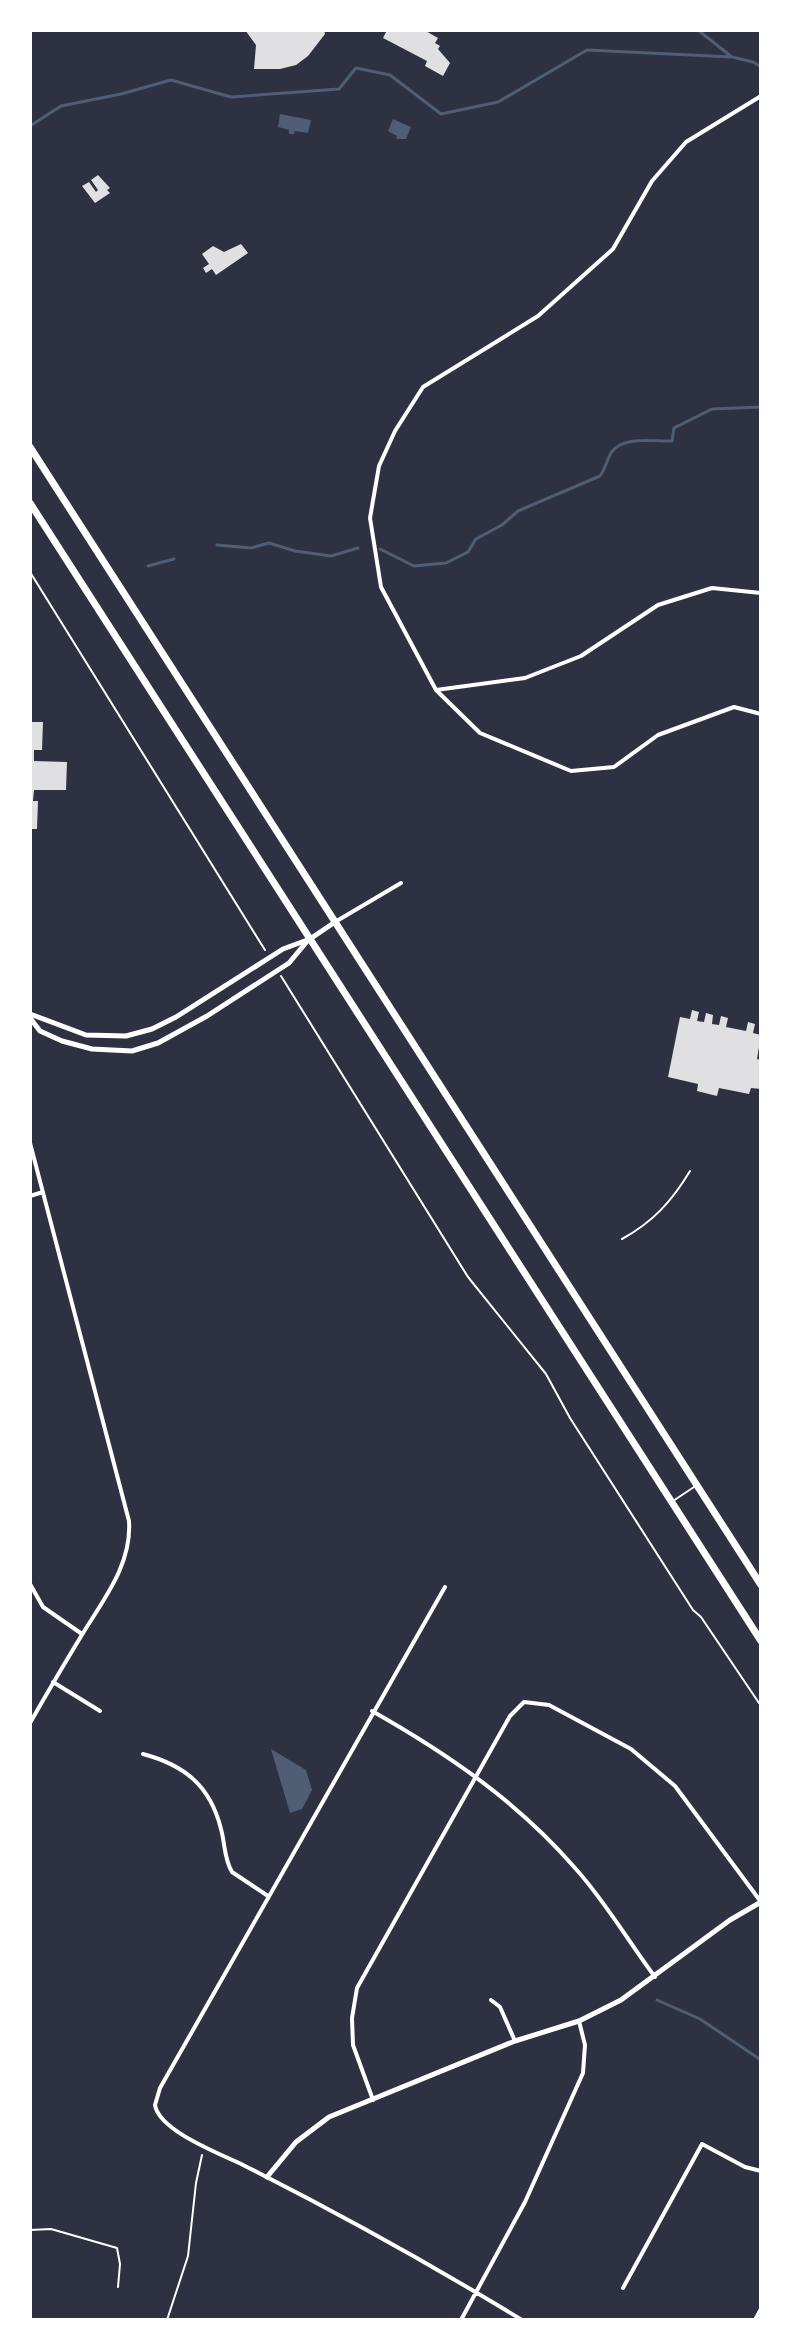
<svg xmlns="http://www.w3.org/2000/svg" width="791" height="2350" font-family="'Playfair Display',serif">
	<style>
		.water { fill: #4f5d75 }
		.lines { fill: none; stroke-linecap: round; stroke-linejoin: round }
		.stream { stroke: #4f5d75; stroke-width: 3 }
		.building { fill: #e0e0e3 }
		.path { stroke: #fff; stroke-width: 2 }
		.service { stroke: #fff; stroke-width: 2 }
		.minor { stroke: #fff; stroke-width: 4 }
		.tertiary { stroke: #fff; stroke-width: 5 }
		.trunk { stroke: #fff; stroke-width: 7 }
	</style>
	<rect width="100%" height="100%" fill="#2d3142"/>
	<path class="water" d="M280,114L311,120L308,133L295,131L294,134H289V130L278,127Z
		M393,119L411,127L406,139H396L397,136L388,131Z
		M271,1749L306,1770L312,1790L302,1809L290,1813Z"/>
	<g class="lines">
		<path class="stream" d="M698,30L732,57L753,62L761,67
			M30,126L61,106L121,94L171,80L231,97L339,89L356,68L390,75L441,114L498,102L587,50L732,57
			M217,545L251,548L269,543L295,551L331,556L358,548
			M380,549L414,566L446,563L468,552L476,539L502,525L518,511L600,476C605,469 607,460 611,453C622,435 655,442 672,441L674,428L712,409L761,407
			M148,566L174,559
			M657,2000L700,2019L761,2060"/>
	</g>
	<path class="building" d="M245,30H324L325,34L308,56L296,65L280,69H254L256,45Z
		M387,30H424L438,38L435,43L440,46L438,49L450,63L443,76L425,66L427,61L383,38Z
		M98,175L110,188L107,190L110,193L95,203L82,186L89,182L96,192L98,190L91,180Z
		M241,244L248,253L216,275L212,269L206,273L203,268L209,264L202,254L213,246L224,252Z
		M30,722H43L42,750H34V761L67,762L66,790H34L33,801H38L37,829H30Z
		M692,1010L699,1012L697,1021L704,1022L706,1013L713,1015L712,1024L719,1025L721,1016L728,1018L726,1027L746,1031L748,1022L755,1024L753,1033L761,1035L757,1059L761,1060V1089L751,1088L749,1094L719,1088L717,1096L697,1091L698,1084L668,1077L680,1017L690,1019Z"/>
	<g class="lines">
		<path class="path" d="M30,572L265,950
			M281,976L468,1277L546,1374L570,1418L693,1610L701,1617L761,1706
			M30,2230L51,2229L117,2248L120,2264L118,2287
			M167,2320L188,2256L196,2183L202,2155"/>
		<path class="service" d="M622,1239C653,1222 672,1201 690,1171
			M673,1501L694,1487"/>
		<path class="minor" d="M761,593L712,588L658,605L581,656L525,678L436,690L480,733L571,771L614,767L658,735L734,707L761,714
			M436,690L381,587L370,518L379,466L395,431L423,387L538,316L613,249L652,181L686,142L761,96
			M335,922L401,883
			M30,1143L129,1521C132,1566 102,1601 80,1638C63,1666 46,1695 30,1723
			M30,1196L43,1192
			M30,1584L43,1607L82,1634
			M445,1587L160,2088L155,2105C159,2131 221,2154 243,2165C338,2213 432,2265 522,2320
			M53,1682L100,1711
			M372,1711C448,1754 518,1802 575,1868C605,1901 628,1941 655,1977
			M143,1754C184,1765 210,1785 221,1829C225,1843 224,1859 232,1872L268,1896
			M491,2000L500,2007L515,2041
			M373,2100L353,2045L352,2018L357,1988L510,1716L524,1702L549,1705L631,1749L675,1786L761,1902
			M623,2288L702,2144L745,2167L761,2171
			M461,2320L525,2202L583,2073L585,2045L579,2021
			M755,2320L761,2309"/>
		<path class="tertiary" d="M30,1014L86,1035L126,1036L152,1029L176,1017L283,949L310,939L335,922
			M30,1018L40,1031L62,1041L92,1049L132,1051L158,1043L207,1016L289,963L309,939
			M267,2177L296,2142L329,2117L515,2041L579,2021L621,2000L730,1920L761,1902"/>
		<path class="trunk" d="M30,447L761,1585
			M30,503L761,1641"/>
	</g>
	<rect width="791" height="2350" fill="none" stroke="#ffffff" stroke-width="64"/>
</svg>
